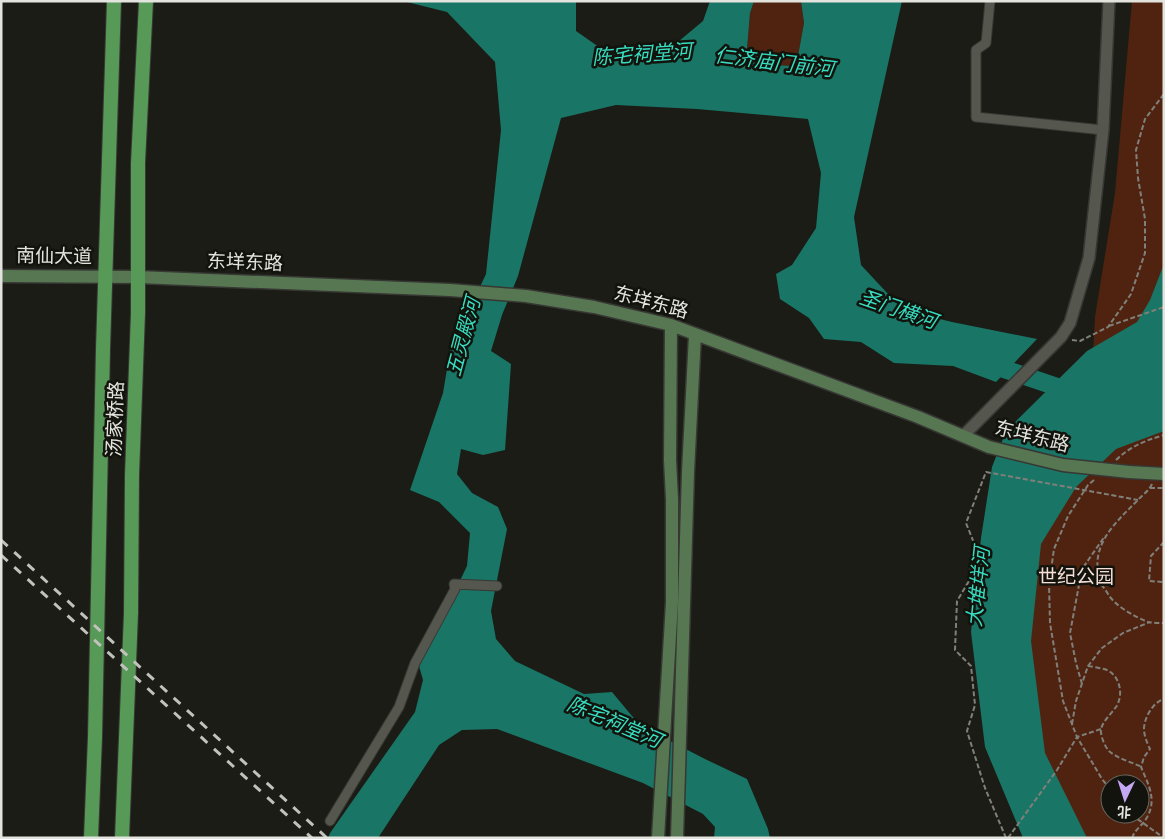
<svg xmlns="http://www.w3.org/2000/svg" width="1165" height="839" font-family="'Sofia Sans Condensed','Noto Sans SC',sans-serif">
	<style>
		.green { fill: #502310; fill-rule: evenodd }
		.water { fill: #197565 }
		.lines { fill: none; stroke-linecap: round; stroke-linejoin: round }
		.river { stroke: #197565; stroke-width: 18 }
		.minor-casing { stroke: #373733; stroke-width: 11 }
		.tertiary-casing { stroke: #373733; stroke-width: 14 }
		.secondary-casing { stroke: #373733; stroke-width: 15 }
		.primary-casing { stroke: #373733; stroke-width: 16 }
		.path { stroke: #80807a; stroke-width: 2; stroke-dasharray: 5 2.5; stroke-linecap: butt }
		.minor { stroke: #55564e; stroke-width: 9 }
		.tertiary { stroke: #55564e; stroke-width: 11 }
		.secondary { stroke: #567752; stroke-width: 12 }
		.primary { stroke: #579957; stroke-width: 14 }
		.rail { stroke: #c1c2bc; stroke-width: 3; stroke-dasharray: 9 9; stroke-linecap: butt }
		.secondary-bridge-casing { stroke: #373733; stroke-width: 15; stroke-linecap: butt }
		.secondary-bridge { stroke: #567752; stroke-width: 12 }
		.labels { text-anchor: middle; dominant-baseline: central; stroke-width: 5; stroke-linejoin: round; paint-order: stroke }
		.street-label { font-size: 19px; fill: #e4e4df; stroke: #12130c }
		.park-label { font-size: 19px; fill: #f5ded5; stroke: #12130c }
		.water-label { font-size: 20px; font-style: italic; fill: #36ddc1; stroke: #12130c }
	</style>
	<rect width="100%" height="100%" fill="#1b1c15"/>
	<path class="green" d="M754,1H801L804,23L798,56L793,66L774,65L747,49L750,13Z
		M1132,1H1164V838H1025L987,555L1092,374L1095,317L1115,193ZM1110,784H1140V814H1110Z"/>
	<path class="water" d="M403,1H576V31L606,52L660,57L703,21L710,1H754L750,13L747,49L774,65L793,66L798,56L804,23L801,1H902L854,217L861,265L903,310L952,322L1037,339L996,382L953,366L894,363L861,342L824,339L809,318L780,299L776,274L792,265L816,228L821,173L808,119L697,109L616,105L561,118L518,276L502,315L491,351L511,364L505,450L483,455L461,449L457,474L472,493L498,507L507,529L491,611L496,639L515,661L584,694L612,692L632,716L643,727L705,759L747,779L768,829L770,838H714L715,827L703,814L643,783L497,729L462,730L439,745L378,838H328L330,833L415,712L423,680L419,666L467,566L470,533L439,502L410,490L443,393L450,351L486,274L501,130L495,62L447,12Z
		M1164,264V431L1116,449L1076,487L1041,544L1031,641L1045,753L1087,838H1023L985,747L971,632L981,538L992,467L1006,431L1087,351L1137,322L1150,300Z"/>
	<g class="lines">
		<path class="river" d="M986,363L1075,393"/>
		<g class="minor-casing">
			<path id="minor" d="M990,1L986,43L976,50V117L1103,130
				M330,821L399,707L415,663L455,589L454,584L497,586"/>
		</g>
		<g class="tertiary-casing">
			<path id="tertiary" d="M963,436L1061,337L1070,323L1089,258L1103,130L1109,1"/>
		</g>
		<g class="secondary-casing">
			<path id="secondary" d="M1,276L138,277L450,290L526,296L594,307L671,325L918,417L989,447
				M1129,472L1164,474
				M658,838L672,602V499L670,460L671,325
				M677,838L688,472L695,335"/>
		</g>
		<g class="primary-casing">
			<path id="primary" d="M91,838L95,737L103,349L114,1
				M122,838L131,613L132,475L138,313V163L146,1"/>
		</g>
		<path class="path" d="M1109,326L1164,307
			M1072,340L1080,341L1108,327L1131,294L1145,253V219L1138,178L1136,150L1145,119L1164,94
			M1116,460C1131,446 1144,441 1164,435
			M1094,480L1088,485L1068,516L1054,549L1049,584L1050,623L1063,701L1077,737L1102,779L1110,789
			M1152,484C1149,491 1142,495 1137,501C1115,523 1089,546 1100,580C1101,585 1105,589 1108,594C1115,606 1135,617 1148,622C1153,623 1159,623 1164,623
			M1150,488H1164
			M1164,542L1151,556L1149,581L1164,582
			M1088,666C1094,667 1101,668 1107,670C1120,676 1124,695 1116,707C1111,714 1103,721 1101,729C1100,735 1105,747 1109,751C1117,758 1130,762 1140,766
			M1082,684L1076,663L1070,633L1082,569L1105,536
			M1072,724L1076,701L1088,666L1102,648L1123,633L1150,622
			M1132,814L1136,818L1164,838
			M1006,838L985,788L967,731L975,705L971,666L955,650L957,601L969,581L974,543L966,523L986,472L1138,500
			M1008,838L1057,770L1077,737L1101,729
			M1132,838C1135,829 1142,826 1146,819C1158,800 1148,784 1141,767L1144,757L1150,749C1147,743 1144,735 1144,729C1144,718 1153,702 1164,699"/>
		<use href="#minor" class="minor"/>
		<use href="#tertiary" class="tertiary"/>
		<use href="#secondary" class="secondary"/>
		<use href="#primary" class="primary"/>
		<path class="rail" d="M1,540L327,838
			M1,555L312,838"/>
		<g class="secondary-bridge-casing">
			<path id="secondary-bridge" d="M989,447L1063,465L1129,472"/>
		</g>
		<use href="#secondary-bridge" class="secondary-bridge"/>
	</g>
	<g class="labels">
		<g class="street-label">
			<text transform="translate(54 257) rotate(1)">南仙大道</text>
			<text transform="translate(245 263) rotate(2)">东垟东路</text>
			<text transform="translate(651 303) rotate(15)">东垟东路</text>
			<text transform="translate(116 419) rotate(-88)">汤家桥路</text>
			<text transform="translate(1032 437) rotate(14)">东垟东路</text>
		</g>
		<g class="park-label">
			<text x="1076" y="577">世纪公园</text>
		</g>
		<g class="water-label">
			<text transform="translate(642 55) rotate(-4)">陈宅祠堂河</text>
			<text transform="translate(774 63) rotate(7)">仁济庙门前河</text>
			<text transform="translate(898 310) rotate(19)">圣门横河</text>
			<text transform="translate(464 337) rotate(-75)">五灵殿河</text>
			<text transform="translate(979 587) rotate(-84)">大堆垟河</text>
			<text transform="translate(614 723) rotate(23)">陈宅祠堂河</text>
		</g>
	</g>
	<rect width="1165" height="839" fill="none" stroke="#e4e4df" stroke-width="5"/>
	<g transform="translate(1125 799) rotate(184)"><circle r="24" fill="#12130c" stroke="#666760"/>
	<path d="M0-4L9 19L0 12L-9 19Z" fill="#c3a7f2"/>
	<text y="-8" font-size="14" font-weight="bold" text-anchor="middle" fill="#e4e4df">北</text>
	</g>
</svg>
